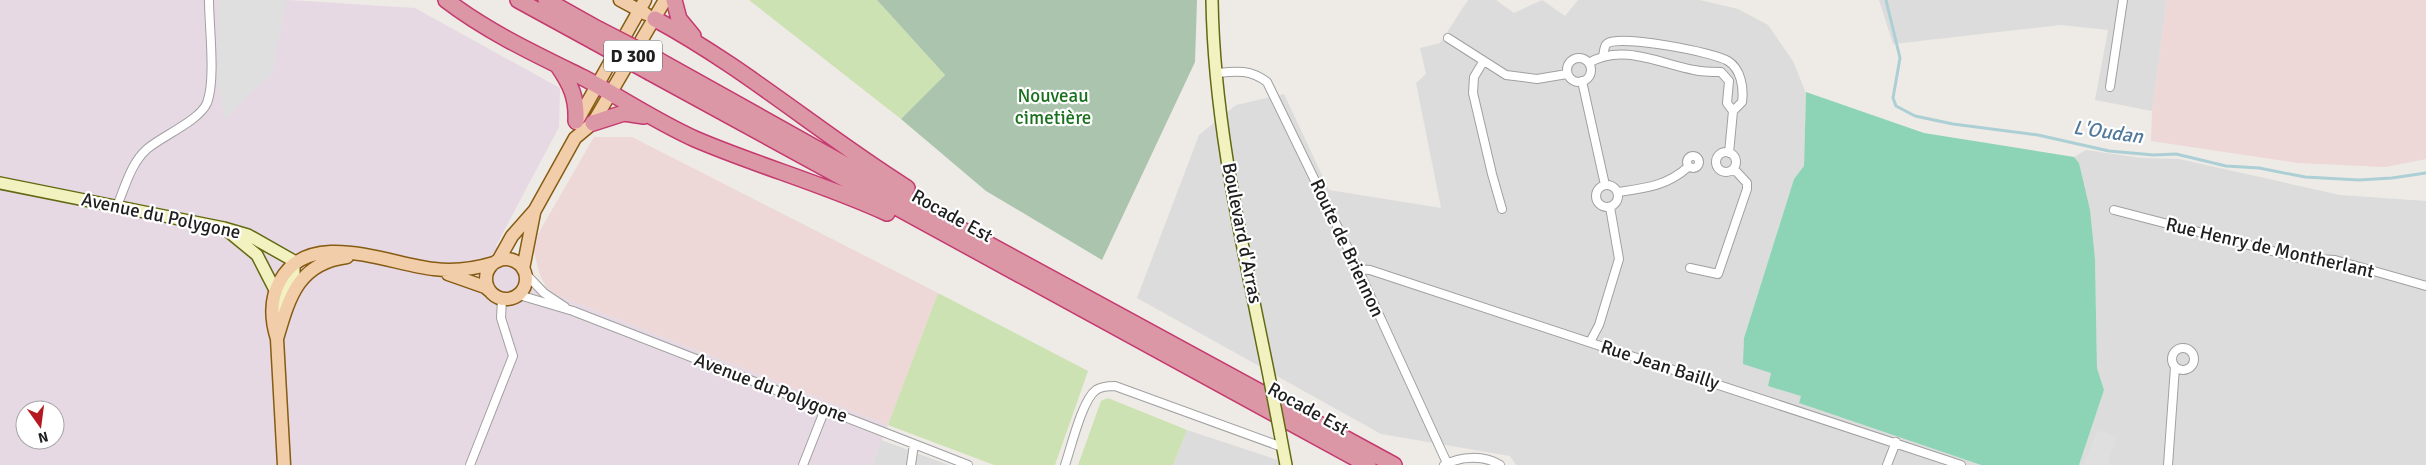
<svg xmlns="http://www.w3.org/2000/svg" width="2426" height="465" font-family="Signika,sans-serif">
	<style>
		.residential { fill: #dcdcdc }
		.commercial { fill: #edd7d7 }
		.industrial { fill: #e6d9e4; fill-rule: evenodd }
		.grass { fill: #cce2b2 }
		.cemetery { fill: #aac4ad }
		.pitch { fill: #8dd4b6 }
		.parking { fill: #dfdfdf }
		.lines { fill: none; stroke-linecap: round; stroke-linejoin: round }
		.stream { stroke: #accfd6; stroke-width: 3 }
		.street-casing { stroke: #a0a0a0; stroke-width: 10 }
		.secondary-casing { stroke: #636912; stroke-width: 14 }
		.primary-casing { stroke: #875b12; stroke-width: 15 }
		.highway-casing { stroke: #c53a6f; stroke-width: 18 }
		.street { stroke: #fff; stroke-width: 8 }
		.secondary { stroke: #f1f2c0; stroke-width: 11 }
		.primary { stroke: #f1cea9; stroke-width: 12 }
		.highway { stroke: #dc97a7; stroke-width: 15 }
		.secondary-bridge-casing { stroke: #636912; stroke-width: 14; stroke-linecap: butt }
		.highway-bridge-casing { stroke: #c53a6f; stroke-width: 18; stroke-linecap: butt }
		.secondary-bridge { stroke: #f1f2c0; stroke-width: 11 }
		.highway-bridge { stroke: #dc97a7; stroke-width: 15 }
		.labels { text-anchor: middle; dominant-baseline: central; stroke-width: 4.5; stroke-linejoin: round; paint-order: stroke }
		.shield { fill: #fff; stroke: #626262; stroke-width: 1 }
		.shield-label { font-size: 18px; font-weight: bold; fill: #1f1f1f }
		.park-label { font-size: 19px; fill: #19701d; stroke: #fff }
		.street-label { font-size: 19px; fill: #1f1f1f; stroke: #fff }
		.water-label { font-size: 20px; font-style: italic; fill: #537a9c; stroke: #fff }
	</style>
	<rect width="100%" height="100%" fill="#eeebe6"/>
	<path class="residential" d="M1468,0H1496L1514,13L1542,0L1565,16L1578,0H1700L1738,9L1768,25L1793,61L1806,93L1804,167L1794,179L1744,338L1771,373L1770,378L1801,396L1799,403L1981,465H1516L1510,456L1381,434L1137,298L1199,135L1236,105L1284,94L1329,190L1441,208L1416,83L1426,74L1420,48L1440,43Z
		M1879,0H2167L2152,111L2095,100L2108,30L2061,25L1893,44Z
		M2086,150L2141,158L2179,159L2340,195L2426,201V465H2079L2104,390L2097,368L2095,259L2079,163L2074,157Z
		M1187,430L1293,465H1173Z
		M881,440L949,465H872Z"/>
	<path class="commercial" d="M2167,0H2426V159L2385,167L2298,163L2151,141L2152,111Z
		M594,137H632L938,293L888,425L556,295L546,287L540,275L534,252L538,234Z"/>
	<path class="industrial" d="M0,0H289L415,8L560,88L559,127L496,246L556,295L888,425L872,465H0ZM25,410H55V440H25Z"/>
	<path class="grass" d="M749,0H877L945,75L901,119Z
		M938,293L1088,371L1055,465H994L888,425Z
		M1108,398L1187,430L1173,465H1078L1101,401Z"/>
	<path class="cemetery" d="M877,0H1197L1195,62L1102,260L986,191L901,119L945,75Z"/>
	<path class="pitch" d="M1806,92L1924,133L2074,157L2079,163L2090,210L2095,259L2097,368L2104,390L2079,465H1981L1799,403L1801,396L1768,386L1771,373L1743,364L1744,338L1794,179L1804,166Z"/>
	<path class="parking" d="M219,0H287L272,74L225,119L218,83Z
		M2097,430L2116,437L2107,465H2084Z"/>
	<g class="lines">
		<path class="stream" d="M1886,0L1900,58L1893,98L1896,106L1915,116L1953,124L2038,135L2109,151L2154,155L2176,154L2226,166L2259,168L2305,177L2359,180L2392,178L2426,173"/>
		<g class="street-casing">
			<path id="street" d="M1448,38L1506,75L1537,79L1567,74
				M1603,57C1604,52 1604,45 1608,43C1622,35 1714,52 1728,61C1741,69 1744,88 1742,102L1733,111
				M1567 70a12 12 0 1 1 24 0a12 12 0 1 1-24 0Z
				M1483,62L1474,77L1473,93L1492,174L1502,209
				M1589,63C1622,43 1661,64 1694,70C1703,72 1712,72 1721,72L1729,81L1727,103L1733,111L1729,153
				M1216,73C1236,71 1250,69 1267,82L1358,269L1447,463
				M1582,81L1605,185
				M2110,87L2123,0
				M1716 162a10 10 0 1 1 20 0a10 10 0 1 1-20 0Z
				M1687 162a6 6 0 1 1 12 0a6 6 0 1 1-12 0Z
				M1596 196a11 11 0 1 1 22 0a11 11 0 1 1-22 0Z
				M1618,192C1645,188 1667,186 1688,167
				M117,206C125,187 131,163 147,149C162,136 199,121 207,103C216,79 209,27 209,0
				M2114,210L2299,258L2335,260L2426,286
				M1690,268L1718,274L1747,189V183L1734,169
				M1358,269L1370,270L1961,465
				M525,273L544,293L565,307
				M519,295L573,311L968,465
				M1590,342L1599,325L1619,259L1610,207
				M2172 359a11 11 0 1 1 22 0a11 11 0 1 1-22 0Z
				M470,465L513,356L501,318L502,299
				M803,465L825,409
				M911,465L914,444
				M1065,465C1071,448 1082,400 1096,390C1102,386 1109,386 1115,386L1282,447
				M1444,465C1461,456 1484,455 1500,465
				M1887,465L1896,442
				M2168,465L2175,367"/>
		</g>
		<g class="secondary-casing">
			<path id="secondary" d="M1212,0C1214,129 1245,255 1270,381
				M0,183L224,228L248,235L294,261V275L281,303L279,320
				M229,232L257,255L275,290
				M1280,433L1286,465"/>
		</g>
		<g class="primary-casing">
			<path id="primary" d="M620,0L646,14
				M576,123L645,0
				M486 279a20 20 0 1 1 40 0a20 20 0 1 1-40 0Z
				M498,261L512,236L535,210L575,138L593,123L665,0
				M523,269L534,213
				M448,274L485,287L491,292
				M277,339C289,298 298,263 347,257
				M284,465L277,339C271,320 270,299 280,281C309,227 388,264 434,269C456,272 474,269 494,263"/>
		</g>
		<g class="highway-casing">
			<path id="highway" d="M446,0C488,32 535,54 582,77C620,97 655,121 695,139C758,166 824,184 887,213
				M518,0L593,41
				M546,0L598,29
				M674,0L679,19L693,36
				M655,19C744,67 821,134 907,188
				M660,61L955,226L1394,465
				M558,66C571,85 577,98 576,121
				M651,73L1368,465
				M593,123L624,113L644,116"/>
		</g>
		<use href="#street" class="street"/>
		<use href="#secondary" class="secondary"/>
		<use href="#primary" class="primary"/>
		<use href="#highway" class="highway"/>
		<g class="secondary-bridge-casing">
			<path id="secondary-bridge" d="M1270,381L1280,433"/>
		</g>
		<g class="highway-bridge-casing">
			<path id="highway-bridge" d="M598,29L660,61
				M593,41L651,73"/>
		</g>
		<use href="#secondary-bridge" class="secondary-bridge"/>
		<use href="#highway-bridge" class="highway-bridge"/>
	</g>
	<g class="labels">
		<rect class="shield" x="604" y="40.5" width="58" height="31" rx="4"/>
		<g class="shield-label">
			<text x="633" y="56">D 300</text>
		</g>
		<g class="park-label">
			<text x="1053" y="96">Nouveau<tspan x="1053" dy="22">cimetière</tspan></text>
		</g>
		<g class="street-label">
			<text transform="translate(161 216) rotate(12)">Avenue du Polygone</text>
			<text transform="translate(952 216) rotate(29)">Rocade Est</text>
			<text transform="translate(1242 233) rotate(79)">Boulevard d'Arras</text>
			<text transform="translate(1347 248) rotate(65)">Route de Briennon</text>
			<text transform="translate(2270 248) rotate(13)">Rue Henry de Montherlant</text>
			<text transform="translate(1660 365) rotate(18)">Rue Jean Bailly</text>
			<text transform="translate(771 388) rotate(21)">Avenue du Polygone</text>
			<text transform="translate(1308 409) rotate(29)">Rocade Est</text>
		</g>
		<g class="water-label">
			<text transform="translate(2108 132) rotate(8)">L'Oudan</text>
		</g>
	</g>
	<g transform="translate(40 425) rotate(166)"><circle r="24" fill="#ffffff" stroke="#a5a5a5"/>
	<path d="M0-4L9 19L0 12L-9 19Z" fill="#b5181f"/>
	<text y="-8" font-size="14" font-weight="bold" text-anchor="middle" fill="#1f1f1f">N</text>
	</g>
</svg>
